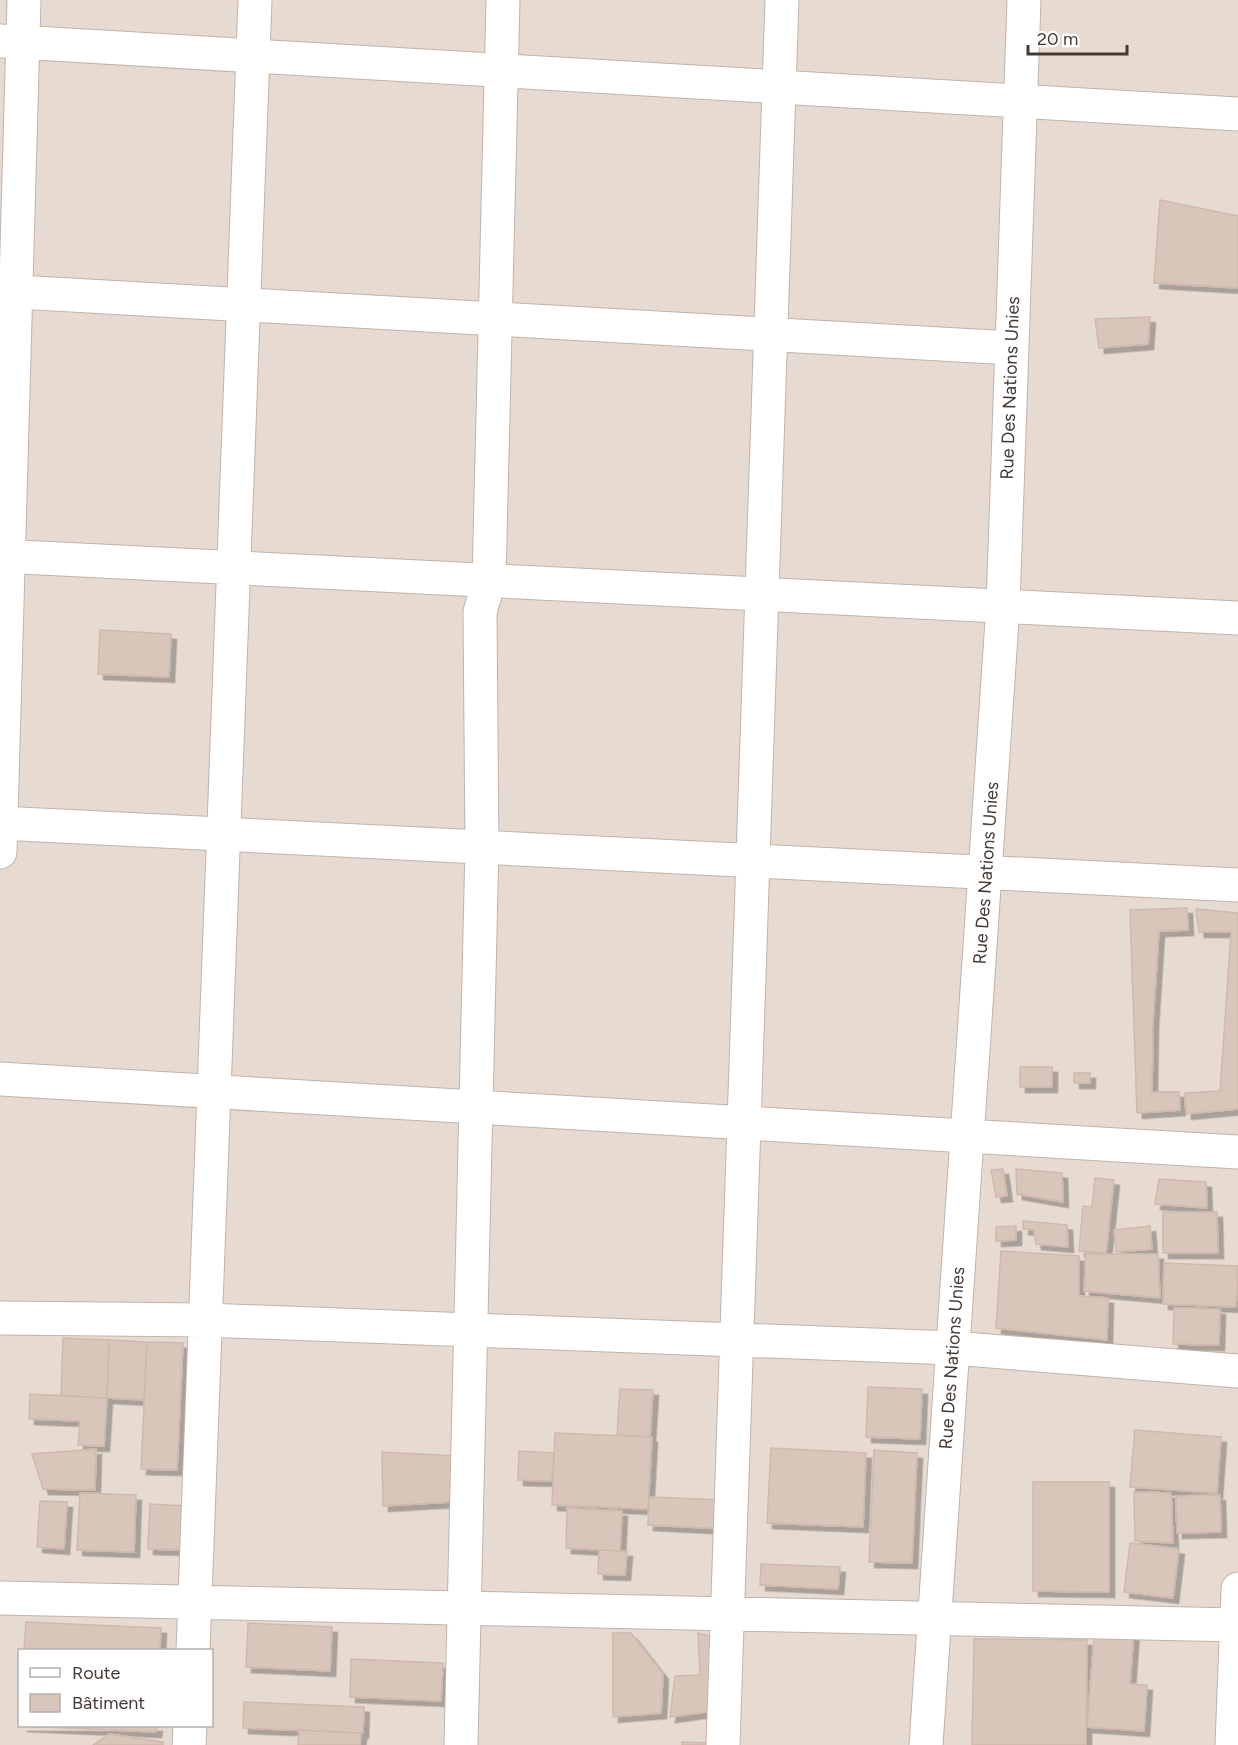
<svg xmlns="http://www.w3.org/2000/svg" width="1238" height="1745" font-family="Figtree,sans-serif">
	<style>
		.residential { fill: #e7dbd1; fill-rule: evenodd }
		.building { fill: #d8c6bb; stroke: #d0b9ab; stroke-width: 1.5; filter: url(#shadow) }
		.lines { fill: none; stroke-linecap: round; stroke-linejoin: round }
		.minor-casing { stroke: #c2b3a9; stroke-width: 35 }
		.minor { stroke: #fff; stroke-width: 33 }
		.labels { text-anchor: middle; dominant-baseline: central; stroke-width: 4.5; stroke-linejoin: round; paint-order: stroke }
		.street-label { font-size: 18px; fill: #453a33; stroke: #fff }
	</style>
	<defs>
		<filter id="shadow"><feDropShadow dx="5.5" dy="5.5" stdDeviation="0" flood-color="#0004"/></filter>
	</defs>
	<rect width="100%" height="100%" fill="#f3ebe4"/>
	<path class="residential" d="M0,0H1238V1745H0ZM20,1650H212V1726H20Z"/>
	<path class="building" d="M1160,200L1238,216V288L1154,283Z
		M1150,317L1148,344L1099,348L1095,319Z
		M100,630L171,634L169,677L98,674Z
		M1187,908L1188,930L1159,931L1153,1023L1152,1092H1179L1180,1110L1137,1113L1130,910Z
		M1196,909L1238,913V1109L1186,1114L1185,1093L1220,1091L1231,932H1199Z
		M1020,1067H1052V1087H1020Z
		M1074,1073H1090V1083H1074Z
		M1003,1169L1007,1196L996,1197L991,1170Z
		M1016,1169L1062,1173L1063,1202L1017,1194Z
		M1095,1178L1114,1180L1106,1253L1079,1251L1083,1206L1092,1207Z
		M1159,1179L1206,1182L1207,1208L1155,1204Z
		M1163,1212H1217L1218,1253H1163Z
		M1023,1221L1067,1225L1068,1247L1036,1244L1034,1230L1023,1229Z
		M1016,1226V1240L996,1241V1227Z
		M1150,1226L1152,1249L1116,1252L1114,1230Z
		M1001,1251L1079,1256V1296L1108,1298L1107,1340L996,1328Z
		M1086,1254H1158L1160,1298L1084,1291Z
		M1164,1263L1238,1266L1236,1307L1163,1304Z
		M1174,1308L1220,1309L1219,1345L1173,1344Z
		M63,1338L109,1340L107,1398L61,1396Z
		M109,1340L147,1342L144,1400L107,1398Z
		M147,1342L183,1343L177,1470L141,1469Z
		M868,1387L922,1389L920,1439L866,1437Z
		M620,1389L653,1390L650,1437L617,1435Z
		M30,1394L107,1398L104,1446L78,1445L80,1421L29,1419Z
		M1135,1430L1221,1437L1217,1493L1130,1487Z
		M555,1433L652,1437L648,1509L552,1505Z
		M771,1448L866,1453L863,1527L767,1523Z
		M96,1449L95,1490L43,1489L32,1454Z
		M874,1450L917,1453L912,1563L869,1562Z
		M519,1451L554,1453L552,1481L518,1480Z
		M382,1452L457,1456L450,1502L383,1506Z
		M1033,1482H1109V1592L1033,1591Z
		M1134,1492L1171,1493L1173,1543L1135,1541Z
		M80,1493L136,1495L134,1552L77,1550Z
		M1220,1495L1221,1532L1177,1533L1176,1496Z
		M649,1497L726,1500L724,1529L648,1525Z
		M40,1501L67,1502L64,1549L37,1547Z
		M150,1504L188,1506L186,1550L148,1549Z
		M567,1508L622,1511L620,1551L566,1548Z
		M1130,1543L1179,1549L1173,1598L1124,1592Z
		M599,1550L627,1551L625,1575L598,1574Z
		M761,1564L840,1567L838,1589L760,1585Z
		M26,1622L161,1628L160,1650H24Z
		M248,1623L332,1627L330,1671L246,1667Z
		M1095,1626L1134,1629L1130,1684L1147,1685L1144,1731L1087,1727Z
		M613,1633H631L663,1674L661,1713L613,1717Z
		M698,1633L713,1637V1711L670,1717L675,1676L700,1675Z
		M974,1639L1087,1640L1086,1745H972Z
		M351,1659L443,1663L441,1701L350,1697Z
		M244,1702L364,1707L363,1733L243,1728Z
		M21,1726H157L156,1732Z
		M299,1730L361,1733L360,1745H298Z
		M109,1734L163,1742V1745H93Z
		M682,1742L712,1743V1745H682Z"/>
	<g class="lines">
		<g class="minor-casing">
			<path id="minor" d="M0,41L1238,114
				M0,291L1012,348
				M0,556L1238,618
				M0,823L1238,885
				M0,852L24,0
				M0,1079L1238,1152
				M0,1318L205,1320L953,1348L1238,1371
				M0,1598L1238,1625
				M193,1650L255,0
				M189,1745L190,1726
				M461,1745L482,847L480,612L489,581L503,0
				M723,1745L782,0
				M926,1745L1003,606L1024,0
				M1232,1745L1238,1589"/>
		</g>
		<use href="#minor" class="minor"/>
	</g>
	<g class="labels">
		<g class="street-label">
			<text transform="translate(1010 388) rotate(-88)">Rue Des Nations Unies</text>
			<text transform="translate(986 873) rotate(-86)">Rue Des Nations Unies</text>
			<text transform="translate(952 1358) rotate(-86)">Rue Des Nations Unies</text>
		</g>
	</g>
	<rect x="18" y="1649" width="195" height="78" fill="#ffffff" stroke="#b5b0ad" stroke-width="1.5"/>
	<rect x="30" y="1668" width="30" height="9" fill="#ffffff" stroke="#b5b0ad" stroke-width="1.5"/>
	<text x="72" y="1679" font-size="18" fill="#453a33">Route</text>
	<rect x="30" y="1694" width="30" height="18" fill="#d8c6bb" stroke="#b5b0ad" stroke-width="1.5"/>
	<text x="72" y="1709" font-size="18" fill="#453a33">Bâtiment</text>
	<path d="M1028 45v9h99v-9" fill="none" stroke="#453a33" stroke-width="3"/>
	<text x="1037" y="45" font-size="18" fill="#453a33" stroke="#ffffff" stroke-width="4.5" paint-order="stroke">20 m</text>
</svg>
